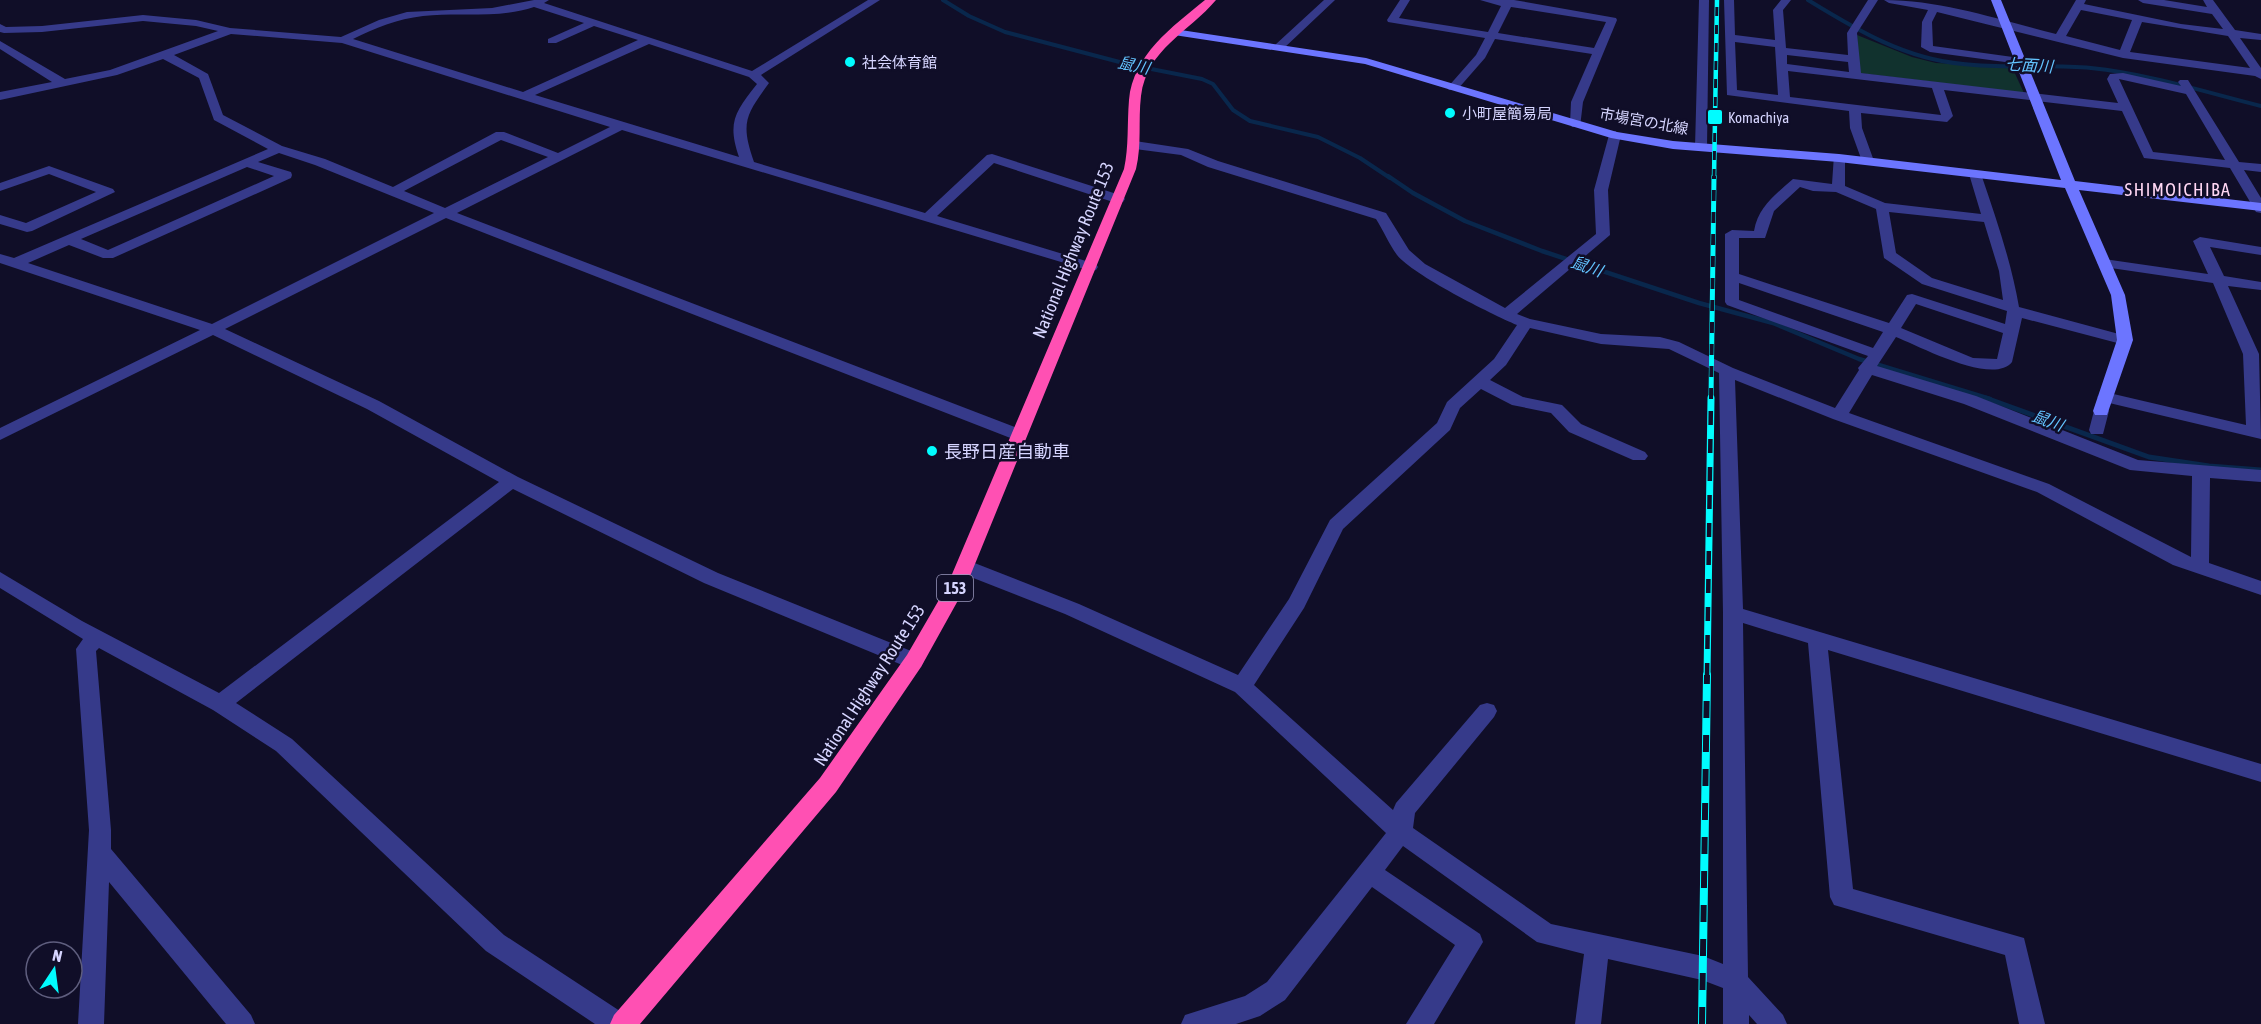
<svg xmlns="http://www.w3.org/2000/svg" width="2261" height="1024" font-family="'Asap Condensed','Noto Sans JP',sans-serif">
	<style>
		.green { fill: #11322e }
		.lines { fill: none; stroke-linecap: round; stroke-linejoin: round }
		.stream-far2 { stroke: #09274c; stroke-width: 4 }
		.stream-far1 { stroke: #09274c; stroke-width: 4.5 }
		.stream { stroke: #09274c; stroke-width: 5 }
		.street { fill: #363a8a; fill-rule: evenodd }
		.secondary { fill: #6c75ff; fill-rule: evenodd }
		.highway { fill: #ff50b3; fill-rule: evenodd }
		.rail-far3-casing { stroke: #01fcff; stroke-width: 4.5 }
		.rail-far2-casing { stroke: #01fcff; stroke-width: 5 }
		.rail-far1-casing { stroke: #01fcff; stroke-width: 7 }
		.rail-casing { stroke: #01fcff; stroke-width: 8 }
		.rail-far3 { stroke: #100e28; stroke-width: 3; stroke-dasharray: 9; stroke-linecap: butt }
		.rail-far2 { stroke: #100e28; stroke-width: 4; stroke-dasharray: 11; stroke-linecap: butt }
		.rail-far1 { stroke: #100e28; stroke-width: 4.5; stroke-dasharray: 14; stroke-linecap: butt }
		.rail { stroke: #100e28; stroke-width: 6; stroke-dasharray: 17; stroke-linecap: butt }
		.poi-dot { fill: #01fcff; stroke: #100e28; stroke-width: 2 }
		.labels { text-anchor: middle; dominant-baseline: central; stroke-width: 5; stroke-linejoin: round; paint-order: stroke }
		.far-poi-label { font-size: 15px; fill: #d6d5ff; stroke: #100e28; text-anchor: start }
		.far-street-label { font-size: 15px; fill: #d6d5ff; stroke: #100e28 }
		.far-water-label { font-size: 16px; font-style: italic; fill: #63c4ff; stroke: #100e28 }
		.shield { fill: #100e28; stroke: #9b99be; stroke-width: 1.5 }
		.shield-label { font-size: 16px; font-weight: bold; fill: #d6d5ff }
		.far-quarter-label { font-size: 18px; letter-spacing: 1.5px; fill: #ffd7f4; stroke: #100e28 }
		.street-label { font-size: 18px; fill: #d6d5ff; stroke: #100e28 }
		.poi-label { font-size: 18px; fill: #d6d5ff; stroke: #100e28; text-anchor: start }
	</style>
	<rect width="100%" height="100%" fill="#100e28"/>
	<path class="green" d="M1857,35L1912,57L1936,63L2012,67L2024,93L1859,73Z"/>
	<g class="lines">
		<path class="stream-far2" d="M943,0L969,16L1005,32L1131,65L1202,79L1213,84L1233,110L1250,121L1318,137L1360,158L1390,178
			M1808,0C1857,30 1905,59 1963,64C2006,69 2049,64 2091,68C2149,74 2205,92 2261,106"/>
		<path class="stream-far1" d="M1388,176L1413,193L1465,221L1542,251L1699,303L1773,323L1859,359L1990,399"/>
		<path class="stream" d="M1986,398L2149,457L2209,466L2261,470"/>
		<path class="street" d="M534,0H549L544,3L752,71L868,0H880L761,75L769,83C746,115 740,122 754,162L925,213L987,155L992,154L1123,196L1125,199L1123,202H1113L994,163L937,216L1096,264L1098,267L1096,270L1091,271L622,130L457,213L1025,431L1027,435L1025,439H1013L446,218L225,329L379,401L518,477L718,573L921,655L924,661L921,667L914,669L907,667L704,583L513,489L236,703L292,739L504,935L626,1015L630,1024H595L486,951L276,751L213,710L99,648L96,651L111,830V849L251,1015L255,1024H226L109,882L104,1024H78L89,830L76,649L83,639L0,588V572L82,621L219,693L499,482L367,409L213,335L0,440V428L200,330L0,263V254L14,258L268,149L214,120L199,78L163,59L117,75L0,100V92L52,82L0,49V41L65,79L110,70L218,31L196,26L143,21L42,32L4,33L0,32V24L6,27L42,26L143,15L196,20L230,28L341,37L379,20L407,12L492,8ZM534,7L584,23L548,39V43H556L594,26L638,40L523,92L353,39C375,28 397,19 423,16C460,12 498,19 534,7ZM231,34L342,43L610,127L558,153L504,132H496L393,187L325,159L282,146L223,115L208,74L174,55ZM649,44L749,77L757,84C735,112 727,122 739,157L535,95ZM501,140L548,157L445,208L404,191ZM279,153L315,165L434,213L212,324L28,263L69,245L103,258H113L291,178L292,175L291,172L258,162ZM247,167L274,176L108,250L81,239Z
			M1324,0H1335L1283,49H1275V45Z
			M1400,0H1410L1399,18L1488,32L1501,6L1480,0H1514L1616,18L1617,20L1583,102L1580,127H1572L1570,124L1571,102L1592,54L1495,39L1485,58L1457,90H1449L1447,88L1476,55L1485,38L1388,22L1387,20ZM1511,7L1606,22L1594,48L1498,33Z
			M1699,0H1709L1707,147L1701,151L1695,147Z
			M1724,0H1734L1735,35L1775,40L1773,10L1781,0H1791L1783,10L1786,48L1848,55L1847,33L1868,0H1878L1857,33L1861,73L2118,103L2107,79L2110,74L2123,73L2181,86L2178,82L2180,80H2188L2239,162L2261,164V172L2244,170L2261,198V213L2256,212L2230,168L2144,158L2122,111L1944,90L1953,116L1947,122L1861,113L1862,128L1874,161L1873,164H1863L1850,128L1849,111L1727,95ZM1735,42L1775,47L1778,95L1737,90ZM1787,55L1848,62L1849,72L1787,64ZM1788,71L1932,88L1941,115L1790,97ZM2119,79L2186,94L2225,160L2153,152Z
			M1884,0C1942,0 2000,20 2056,34L2076,0H2086L2084,4L2181,24L2223,29L2212,14L2143,3L2138,0H2164L2207,7L2203,0H2213L2235,30L2261,34V40L2240,38L2261,68V79L2255,76L2123,58L1937,12L1932,22L1933,46L2020,58L2026,61L2020,64L1930,52L1921,47L1922,22L1928,10L1889,3ZM2081,10L2132,20L2120,50L2066,36ZM2142,22L2228,36L2250,68L2130,52Z
			M1615,131L1621,135L1608,190L1610,235L1517,314L1530,319L1601,334L1660,337L1679,342L1733,368L1835,408L1859,370L1858,368L1868,356L1727,305L1725,302V234L1732,230L1754,231C1758,207 1776,194 1793,179L1832,184L1834,155H1844L1845,158V186L1885,203L1981,214L1969,174L1975,170L1981,174C1996,218 2011,261 2019,307L2130,337L2133,340L2125,345L2022,318L2012,362C1993,386 1919,346 1896,337L1877,366L1976,396L2138,460L2261,470V482L2210,478L2209,563L2261,581V595L2173,565L2037,492L1833,419L1735,380L1743,609L2261,764V782L1828,650L1853,889L2024,938L2045,1024H2019L2005,955L1834,905L1830,897L1808,643L1743,623L1748,977L1783,1015L1787,1024H1757L1749,1015V1024H1723V988L1702,980L1608,959L1601,1024H1575L1584,954L1537,942L1403,846L1385,870L1480,934L1483,942L1434,1024H1406L1455,945L1372,887L1285,1000L1260,1016L1236,1024H1181L1185,1015L1245,996L1267,982L1386,833L1235,692L1065,614L958,572L956,567L958,562L965,560L972,562L1079,604L1238,675L1289,599L1330,520L1437,423L1447,402L1494,359L1517,325C1491,314 1413,275 1397,255C1389,244 1383,230 1376,219L1208,167L1181,155L1135,149L1129,145L1135,141L1188,149L1218,161L1386,213L1409,250L1425,264L1505,308L1596,234L1594,190L1609,135ZM1800,187L1813,191L1836,192L1876,209L1884,258L1922,284L2007,311L2005,324L1912,294L1907,295L1889,323L1739,274V238H1765L1774,211ZM1889,212L1984,222L1999,271L2003,300L1932,278L1896,253ZM1739,283L1883,332L1873,348L1739,300ZM1916,304L2003,333L1997,359L1973,358L1901,328ZM1530,328L1601,344L1669,349L1719,373L1723,613V964L1703,956L1551,924L1413,828L1415,813L1494,717L1497,711L1494,705L1487,703L1480,705L1396,803L1393,810L1254,685L1304,608L1343,529L1450,430L1460,408L1481,389L1512,405L1551,413L1569,432L1633,460H1645L1648,456L1645,452L1581,424L1562,405L1523,397L1490,380L1506,365ZM1872,375L1964,404L2130,470L2192,476L2191,557L2049,484L1849,413Z
			M49,166L113,189L115,192L32,231L27,232L0,224V215L26,223L96,192L49,174L0,191V183Z
			M2200,237L2261,247V255L2210,247L2224,276L2261,282V290L2228,286L2259,354L2261,439L2105,402L2097,397L2105,392L2246,425L2243,354L2213,283L2104,267L2097,263L2104,259L2208,274L2193,241Z
			M2101,406L2107,407L2109,411L2103,434H2091L2089,430L2095,407Z"/>
		<path class="secondary" d="M1991,0H2001L2075,181L2261,203V211L2079,190L2125,295L2133,340L2107,415H2095L2093,411L2117,340L2111,295L2065,188L1839,162L1673,149L1611,138L1365,64L1174,35L1169,32L1174,29L1366,58L1617,132L1673,141L1839,154L2061,180Z"/>
		<path class="highway" d="M1205,0H1216C1189,32 1147,49 1141,96C1138,121 1142,144 1136,169L966,586L921,667L836,792L640,1024H610L614,1015L820,778L907,655L947,586L1124,169C1129,146 1127,124 1129,100C1133,55 1172,27 1205,0Z"/>
		<g class="rail-far3-casing">
			<path id="rail-far3" d="M1714,178L1717,0"/>
		</g>
		<g class="rail-far2-casing">
			<path id="rail-far2" d="M1711,399L1714,176"/>
		</g>
		<g class="rail-far1-casing">
			<path id="rail-far1" d="M1707,677L1711,398"/>
		</g>
		<g class="rail-casing">
			<path id="rail" d="M1702,1024L1707,675"/>
		</g>
		<use href="#rail-far3" class="rail-far3"/>
		<use href="#rail-far2" class="rail-far2"/>
		<use href="#rail-far1" class="rail-far1"/>
		<use href="#rail" class="rail"/>
	</g>
	<g class="poi-dot">
		<circle cx="850" cy="62" r="6"/>
		<circle cx="1450" cy="113" r="6"/>
		<rect x="1707" y="109" width="16" height="16" rx="3"/>
		<circle cx="932" cy="451" r="6"/>
	</g>
	<g class="labels">
		<g class="far-poi-label">
			<text x="862" y="62">社会体育館</text>
			<text x="1462" y="113">小町屋簡易局</text>
			<text x="1728" y="117">Komachiya</text>
		</g>
		<g class="far-street-label">
			<text transform="translate(1644 121) rotate(10)">市場宮の北線</text>
		</g>
		<g class="far-water-label">
			<text transform="translate(1134 65) rotate(12)">鼠川</text>
			<text transform="translate(2029 65) rotate(3)">七面川</text>
			<text transform="translate(1587 266) rotate(19)">鼠川</text>
			<text transform="translate(2048 420) rotate(20)">鼠川</text>
		</g>
		<rect class="shield" x="937" y="575" width="36" height="26" rx="4.5"/>
		<g class="shield-label">
			<text x="955" y="588">153</text>
		</g>
		<g class="far-quarter-label">
			<text x="2178" y="189">SHIMOICHIBA</text>
		</g>
		<g class="street-label">
			<text transform="translate(1073 250) rotate(-68)">National Highway Route 153</text>
			<text transform="translate(869 685) rotate(-57)">National Highway Route 153</text>
		</g>
		<g class="poi-label">
			<text x="944" y="451">長野日産自動車</text>
		</g>
	</g>
	<g transform="translate(54 970) rotate(13)"><circle r="28" fill="#100e28" stroke="#5f5e7e" stroke-width="1.5"/>
	<path d="M0-4.5L10 22L0 15L-10 22Z" fill="#01fcff"/>
	<text y="-9" font-size="16" font-weight="bold" text-anchor="middle" fill="#d6d5ff">N</text>
	</g>
</svg>
